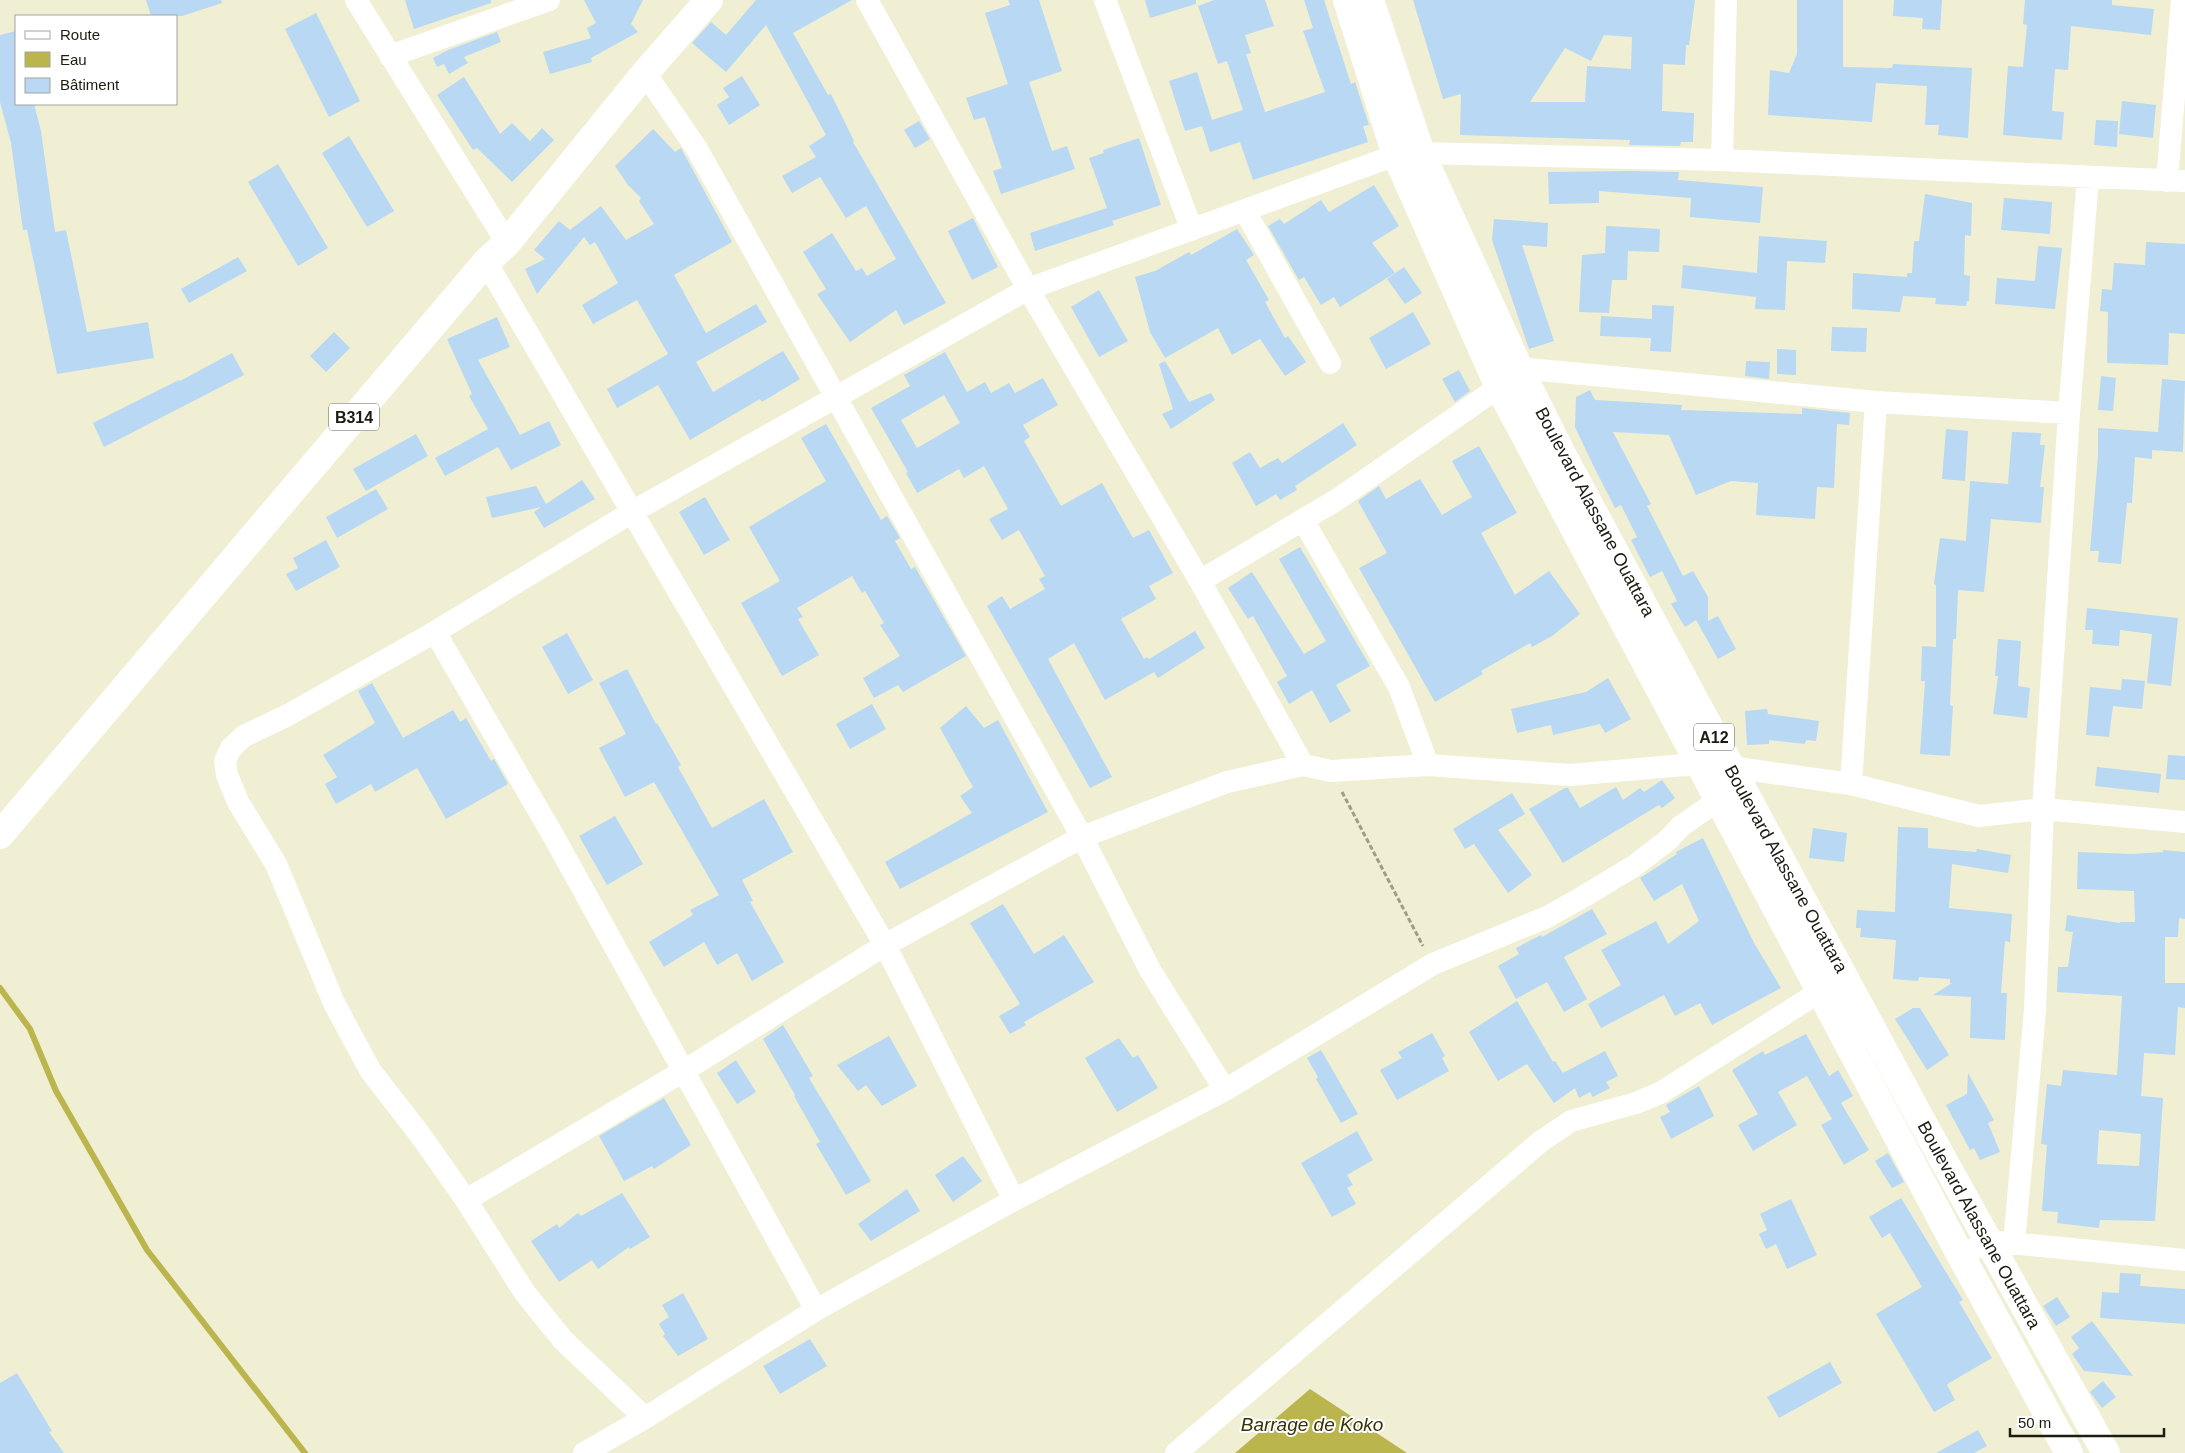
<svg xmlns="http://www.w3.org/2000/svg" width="2185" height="1453" font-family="Helvetica,sans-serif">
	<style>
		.water { fill: #bbb54d }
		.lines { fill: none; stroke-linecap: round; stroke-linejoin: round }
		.stream { stroke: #bbb54d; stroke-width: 6 }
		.building { fill: #b8d8f3; fill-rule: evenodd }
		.path { stroke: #9e9d88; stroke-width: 3; stroke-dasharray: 5 2.5; stroke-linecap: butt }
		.street { stroke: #fff; stroke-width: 22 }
		.primary { stroke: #fff; stroke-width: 28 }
		.labels { text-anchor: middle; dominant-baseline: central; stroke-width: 4; stroke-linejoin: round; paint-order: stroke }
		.shield { fill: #fff; stroke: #606059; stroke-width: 1 }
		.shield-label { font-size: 16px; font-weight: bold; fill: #1c1c12 }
		.street-label { font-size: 18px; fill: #1c1c12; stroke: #fff }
		.water-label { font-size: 19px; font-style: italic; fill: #363306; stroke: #fff }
	</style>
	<rect width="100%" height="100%" fill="#f0efd3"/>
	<path class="water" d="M1310,1389L1407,1453H1235Z"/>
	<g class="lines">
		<path class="stream" d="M0,988L30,1029L56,1091L147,1250L305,1453"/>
	</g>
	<path class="building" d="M146,0H221L222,3L182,16H151Z
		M405,0H491V3L414,29Z
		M584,0H643L631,24L638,32L591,58L592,62L550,74L543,52L591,38L587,28L596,23Z
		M756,0H852L793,33L828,95L831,94L854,141L853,142L946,303L904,325L896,310L850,342L817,294L826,289L803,252L832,233L856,271L862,268L867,276L896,259L866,206L846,218L820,177L792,193L782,176L816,157L809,146L826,135L766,25L726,72L692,43L711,22L726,35Z
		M1008,0H1039L1062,71L1029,82L1052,151L1067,146L1075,169L1001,194L993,171L1002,168L985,117L974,120L966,98L1008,84L985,13L1010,5Z
		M1145,0H1196V4L1150,18Z
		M1214,0H1265L1274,26L1245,35L1251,53L1246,54L1265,112L1325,92L1303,31L1313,28L1304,0H1324L1351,84L1355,82L1369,125L1363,126L1368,142L1253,180L1240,142L1210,152L1202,126L1185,131L1169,81L1197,72L1212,120L1243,110L1227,61L1218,64L1198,6Z
		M1413,0H1695L1689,45H1686L1685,65L1663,64L1662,111L1694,113L1693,142H1681L1680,146L1629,145L1630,140L1460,135L1461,94L1443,99ZM1604,35L1632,37L1631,69L1587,66L1585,102H1530L1565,48L1591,61Z
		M1797,0H1843V67L1892,68L1893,64L1972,68L1968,138L1938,135L1939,125H1925L1927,86L1876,83L1872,122L1768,115L1770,70L1789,73L1797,54Z
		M1894,0H1942L1940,30L1922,29L1923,18L1893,16Z
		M2025,0H2112V5L2154,9L2151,35L2071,26L2068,70L2055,69L2052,111L2064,112L2062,140L2003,135L2008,66L2023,67L2027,25L2023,24Z
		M316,13L360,101L329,117L285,29Z
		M16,31V104H34L41,131L55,232L66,230L87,332L148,322L154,358L57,374L27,230H23L11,143L0,102V35Z
		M497,32L501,42L464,57L468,63L449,74L444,64L437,67L433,58L448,50Z
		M742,76L760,105L729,125L717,105L729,97L723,88Z
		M464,77L500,134L512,123L530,141L542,128L554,140L512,182L477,148L473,150L437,95Z
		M2122,101L2156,105L2153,138L2119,134Z
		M2096,120L2118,121L2117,147L2094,145Z
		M919,121L930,139L915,148L904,130Z
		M653,129L675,152L681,148L732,242L674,275L706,333L756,304L767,322L696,362L713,392L783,351L800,379L762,402L760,399L690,440L658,385L617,408L607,389L668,354L637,300L593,324L582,305L618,283L595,242L590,245L584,237L537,294L525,269L545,259L534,250L559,221L570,230L601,206L626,240L654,224L639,201L641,198L628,185L615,166Z
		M349,136L394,211L367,227L322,153Z
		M1139,138L1161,205L1112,221L1114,225L1035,251L1030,233L1107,208L1089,158L1104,153L1103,150Z
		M278,164L328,248L298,266L248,182Z
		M1628,171L1679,172L1678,180L1763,187L1760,223L1690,217L1691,198L1599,191V203L1549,204L1548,172Z
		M1374,185L1399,226L1372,243L1395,273L1340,307L1334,297L1321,305L1304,277L1299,280L1268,226L1280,219L1284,224L1321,200L1329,212Z
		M1925,194L1972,203L1971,236L1965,235L1964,275L1970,276L1969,301H1967L1966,306L1935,304L1936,298L1903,296L1900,312L1852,309L1853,273L1907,277V273H1912L1914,241H1919Z
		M2004,198L2052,202L2050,234L2001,230Z
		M973,218L998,267L972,280L948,231Z
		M1494,219L1548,223L1547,247L1522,245L1554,341L1529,349L1492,240Z
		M1606,226L1660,229L1659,252L1628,251L1627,280H1612L1609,313L1579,312L1582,255L1605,253Z
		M1237,229L1254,255L1246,260L1269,300L1265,302L1285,338L1288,336L1306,362L1285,376L1260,339L1232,355L1218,328L1165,358L1150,332L1135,277L1155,271L1189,252L1191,255Z
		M1759,236L1827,241L1825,263L1787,261L1785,310L1755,309L1756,297L1681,288L1683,265L1757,273Z
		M2146,242L2185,244V334L2169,333L2168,365L2107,363L2108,312L2100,311L2102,289L2112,290L2114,263L2145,265Z
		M2038,246L2062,248L2055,309L1995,304L1997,278L2035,281Z
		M238,257L247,271L189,303L181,289Z
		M1404,267L1422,293L1405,304L1387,279Z
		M1099,290L1128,341L1099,357L1071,307Z
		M1652,305L1674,306L1671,352L1650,351L1651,338L1600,336L1601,316L1652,319Z
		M1413,312L1431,344L1386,369L1369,338Z
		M497,317L510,347L478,360L520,435L549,421L561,445L511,470L498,447L445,476L435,458L488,429L469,396L472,394L447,339Z
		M1832,327L1867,328L1866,352L1831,351Z
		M334,332L350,348L326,372L310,356Z
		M1777,349L1796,350V375L1777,374Z
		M945,352L967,392L985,382L991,393L1009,383L1015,393L1043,378L1058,405L1023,425L1030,437L1024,441L1061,506L1102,483L1133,538L1149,530L1173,573L1149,586L1156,599L1121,619L1144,659L1147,657L1149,659L1195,631L1205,648L1158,678L1154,672L1105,700L1074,643L1048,659L1112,777L1090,788L987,606L1002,596L1010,609L1045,589L1039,579L1045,576L1019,530L1002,540L989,519L1008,509L984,466L964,478L959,469L917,493L906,473L908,472L871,408L910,386L904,375ZM944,395L960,423L917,448L901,420Z
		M232,353L244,375L104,447L93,423L179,380L180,381Z
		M1165,361L1189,402L1211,393L1215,400L1171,429L1162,414L1173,409L1159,364Z
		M1746,361L1770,362L1769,379L1745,376Z
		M1459,370L1470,391L1455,402L1442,379Z
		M2101,376L2116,378L2113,411L2098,410Z
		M2162,379L2185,381L2183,452L2152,450V459L2135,457L2132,503H2127L2121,564L2098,562L2099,551H2090L2098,456V428L2158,432Z
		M1590,390L1595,400L1682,405L1681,410L1802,414V408L1850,413L1849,425L1837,424L1834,488L1817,487L1815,519L1756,515L1758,483L1731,481L1696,495L1669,435L1613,432L1651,504L1647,506L1683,576L1693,571L1708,597V621L1718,616L1736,649L1718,659L1696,620L1685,627L1671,604L1677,601L1662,571L1650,577L1631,540L1637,537L1621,505L1615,508L1593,465L1575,427L1576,397Z
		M1343,423L1357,445L1295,486L1297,490L1280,500L1276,494L1256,506L1232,463L1250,452L1260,468L1278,458L1282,463Z
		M826,424L881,520L887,516L900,538L895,541L911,569L915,567L966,656L903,692L898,685L874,698L863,678L900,656L880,625L884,623L865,591L862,593L852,576L797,608L803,617L798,619L819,655L782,676L741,603L780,581L749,527L826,481L801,438Z
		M1946,429L1968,431L1965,481L1942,479Z
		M2012,432L2041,433L2040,445H2045L2040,487H2044L2041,523L1991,519L1984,592L1958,590L1956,639H1953L1950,705L1953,706L1950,756L1920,754L1925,681H1921L1922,646L1936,647V585L1934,584L1940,538L1966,541L1970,481L2008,484Z
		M416,434L428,456L366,491L353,469Z
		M1479,446L1517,513L1481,533L1515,595L1549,571L1580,614L1552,636L1532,647L1530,643L1481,671L1483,674L1435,702L1359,568L1387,553L1358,501L1379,486L1386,499L1420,479L1442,515L1472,497L1452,461Z
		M582,480L595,499L544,528L534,512L541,507L492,518L486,497L536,486L546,504Z
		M376,489L388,509L337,538L326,517Z
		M705,497L730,540L704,555L679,512Z
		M326,540L340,567L296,591L286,574L298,568L293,558Z
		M1300,547L1370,666L1336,685L1351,711L1330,723L1312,690L1289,704L1277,682L1287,676L1253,616L1248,619L1228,588L1252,572L1304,654L1326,641L1279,559Z
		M2087,608L2178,618L2171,686L2147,683L2152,634L2120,630L2119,646L2092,644L2093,630H2085Z
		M567,633L593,680L568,694L542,647Z
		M1998,639L2021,641L2018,686L2030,688L2027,718L1993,714L1998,676H1995Z
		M627,669L656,724L657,723L681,765L678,767L712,828L764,799L793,852L742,880L753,901L750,902L784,962L752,981L737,953L717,965L704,942L664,967L649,942L693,915L690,910L719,895L654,782L625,797L599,748L626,734L599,683Z
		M1608,678L1631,719L1605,733L1600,724L1553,735L1551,725L1517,733L1511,709L1586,692Z
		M2122,679L2145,681L2142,709L2113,706L2109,737L2086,735L2090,687L2121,690Z
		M372,683L403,738L453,710L460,722L466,718L491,761L494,759L508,784L446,819L417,768L375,792L371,784L336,804L325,784L337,777L323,755L375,723L358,691Z
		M872,704L886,729L850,749L836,724Z
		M966,706L984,728L998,720L1048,812L900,889L885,862L972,813L960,796L973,787L940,728Z
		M1767,709L1768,714L1819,721L1816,741L1806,740L1805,744L1769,740V744L1747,745L1745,711Z
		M2168,755L2185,756V780L2166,779Z
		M2097,767L2161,774L2159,793L2095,786Z
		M1662,780L1675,798L1662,808L1659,805L1563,863L1529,809L1565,788H1568L1580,808L1616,787L1623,800L1640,788L1644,792Z
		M1512,793L1525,814L1498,830L1532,875L1508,893L1474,844L1465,849L1453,829Z
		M615,816L643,864L607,885L579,836Z
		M1898,827L1928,828V848L1976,852L1977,849L2011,855L2008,873L1952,864L1949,908L2012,914L2010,942L2005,941L2001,993H2007L2005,1040L1970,1038L1971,997L1933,995L1952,983H1950V979L1919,977L1918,981L1893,979L1896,940L1860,937L1861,928H1856L1857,910L1895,912Z
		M1813,828L1847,833L1844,862L1809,858Z
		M1703,838L1754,943L1781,988L1712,1025L1700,1003L1675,1016L1664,995L1601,1028L1588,1004L1621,985L1601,950L1656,921L1668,944L1699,921L1682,884L1654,901L1640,878L1677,854L1676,852Z
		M2163,850L2185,852V919L2179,918L2178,937H2165V983H2185V1008L2178,1007L2175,1055L2144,1053L2141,1096L2163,1098L2155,1221L2100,1220L2099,1228L2057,1223L2058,1212L2042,1211L2047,1145L2041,1144L2047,1084L2061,1086L2063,1070L2117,1075L2122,996L2057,992L2058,967H2068L2073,932L2065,931L2067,915L2120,923V922H2135L2134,891L2077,889L2078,852L2132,854L2163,852ZM2099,1130L2141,1134L2139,1166L2097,1164Z
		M1003,904L1034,954L1064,935L1094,982L1024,1022L1026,1025L1010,1034L999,1016L1020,1004L970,923Z
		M1592,909L1607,934L1564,957L1587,999L1564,1012L1547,982L1516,999L1498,966L1519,954L1516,948L1541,935L1542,937Z
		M1517,1001L1553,1062L1555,1061L1563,1073L1605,1051L1618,1076L1606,1082L1610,1088L1593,1097L1590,1092L1579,1098L1575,1088L1554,1103L1527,1064L1498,1081L1469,1032Z
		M1913,1008H1920L1949,1055L1927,1070L1895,1019Z
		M783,1025L813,1076L809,1078L871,1181L846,1195L816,1144L820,1142L794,1096L795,1095L763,1039Z
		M1432,1033L1445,1056L1442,1058L1449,1071L1397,1100L1380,1070L1402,1058L1398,1052Z
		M1806,1034L1829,1076L1838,1070L1853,1096L1841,1103L1869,1150L1844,1165L1821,1125L1832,1119L1807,1076L1778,1092L1797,1125L1753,1151L1738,1125L1758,1114L1732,1070L1763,1051L1765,1055Z
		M889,1036L917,1086L882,1106L866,1085L858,1091L837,1065Z
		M1119,1038L1133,1058L1138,1055L1158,1088L1117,1112L1085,1058Z
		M1321,1050L1358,1114L1341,1123L1316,1079L1318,1077L1307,1058Z
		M736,1060L756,1092L737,1104L717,1073Z
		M1968,1073L1994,1120L1988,1123L2000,1152L1980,1160L1974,1148L1970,1150L1946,1105L1967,1094Z
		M1699,1086L1714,1116L1671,1139L1660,1117L1670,1112L1666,1105Z
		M664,1098L691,1145L654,1169L652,1166L624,1181L599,1136Z
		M1357,1131L1373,1160L1347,1175L1353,1185L1347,1188L1356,1204L1332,1217L1301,1163Z
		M1888,1153L1904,1182L1892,1188L1875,1161Z
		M963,1156L982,1181L953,1202L935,1175Z
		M907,1189L920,1211L871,1241L858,1224Z
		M622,1193L650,1237L630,1249L629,1247L598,1269L592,1260L559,1282L531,1241L557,1224L559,1228L578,1213L581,1216Z
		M1901,1198L1963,1300L1959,1302L1992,1358L1949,1383L1947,1385L1955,1400L1934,1412L1876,1314L1922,1287L1890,1233L1882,1238L1869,1217Z
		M1791,1199L1817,1255L1787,1269L1776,1244L1766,1249L1759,1234L1767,1230L1760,1214Z
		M2120,1273L2141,1274L2140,1286L2185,1289V1324L2100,1318L2102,1292L2119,1293Z
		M683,1293L708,1339L678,1356L663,1336L665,1334L659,1324L669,1317L662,1305Z
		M2057,1297L2070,1317L2056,1326L2043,1306Z
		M2092,1321L2133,1376L2084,1371L2072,1354L2079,1348L2071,1337Z
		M810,1339L827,1366L780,1394L763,1366Z
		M1830,1362L1842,1383L1779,1418L1767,1397Z
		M17,1373L52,1431L49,1432L64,1453H0V1383Z
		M2103,1381L2116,1397L2102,1408L2090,1392Z
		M1978,1430L1987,1446L1974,1453H1936Z"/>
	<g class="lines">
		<path class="path" d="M1342,792L1423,946"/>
		<path class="street" d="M356,0L507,243
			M867,0L1028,289L1200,581L1303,765
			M1105,0L1192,230
			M390,56L549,0
			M645,73L697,149L1082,837L1150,970L1225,1090
			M1722,160L1726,0
			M2167,181L2182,0
			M1245,211L1330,363
			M486,262L885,945L1014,1200
			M1303,520L1399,687L1428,765
			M1200,581L1338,499L1499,387L1519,368L1876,402L2069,413
			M435,632L554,837L816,1310
			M1851,784L1876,402
			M466,1200L682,1072L885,945L1082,837L1227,782L1303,765L1331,771L1428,765L1570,775L1684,765L1730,767L1851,784L1979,816L2043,809L2185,822
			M2014,1244L2035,1010L2043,809L2069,413L2088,178
			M1961,1256L1989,1241L2185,1260
			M645,1418L563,1340L525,1293L466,1200L421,1136L370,1070L334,1003L276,864L238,802L227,775L225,761L231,748L244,736L288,715L435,632L632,512L1028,289L1396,155L1421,153L1722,160L2185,181
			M584,1453L645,1418L816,1310L1014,1200L1225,1090L1433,964L1547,917L1581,898L1634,866L1668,840L1681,826L1733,790
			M1176,1453L1540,1142L1571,1121L1636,1103L1660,1093L1835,982"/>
		<path class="primary" d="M1347,0L1396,155L1499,387L1961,1256L2069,1453
			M1370,0L1421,153L1519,368L1563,456L1925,1127L2106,1453
			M0,835L486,262L507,243L645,73L709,0"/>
	</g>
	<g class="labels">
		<g class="shield">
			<rect x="329" y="403.5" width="50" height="27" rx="4"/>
			<rect x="1694" y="723.5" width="40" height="27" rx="4"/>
		</g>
		<g class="shield-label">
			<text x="354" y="417">B314</text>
			<text x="1714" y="737">A12</text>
		</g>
		<g class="street-label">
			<text transform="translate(1595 512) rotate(62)">Boulevard Alassane Ouattara</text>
			<text transform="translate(1786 869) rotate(61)">Boulevard Alassane Ouattara</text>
			<text transform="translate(1979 1225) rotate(61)">Boulevard Alassane Ouattara</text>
		</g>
		<g class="water-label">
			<text x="1312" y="1424">Barrage de Koko</text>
		</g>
	</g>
	<rect x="15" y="15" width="162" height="90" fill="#ffffff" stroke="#a4a4a0"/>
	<rect x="25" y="31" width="25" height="8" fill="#ffffff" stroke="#a4a4a0"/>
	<text x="60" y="40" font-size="15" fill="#1c1c12">Route</text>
	<rect x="25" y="52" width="25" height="15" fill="#bbb54d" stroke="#a4a4a0"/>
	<text x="60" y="65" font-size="15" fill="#1c1c12">Eau</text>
	<rect x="25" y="78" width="25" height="15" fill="#b8d8f3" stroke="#a4a4a0"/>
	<text x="60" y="90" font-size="15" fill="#1c1c12">Bâtiment</text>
	<path d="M2010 1428v8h154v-8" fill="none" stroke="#1c1c12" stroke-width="2.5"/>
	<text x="2018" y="1428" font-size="15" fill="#1c1c12" stroke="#ffffff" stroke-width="4" paint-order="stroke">50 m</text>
</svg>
